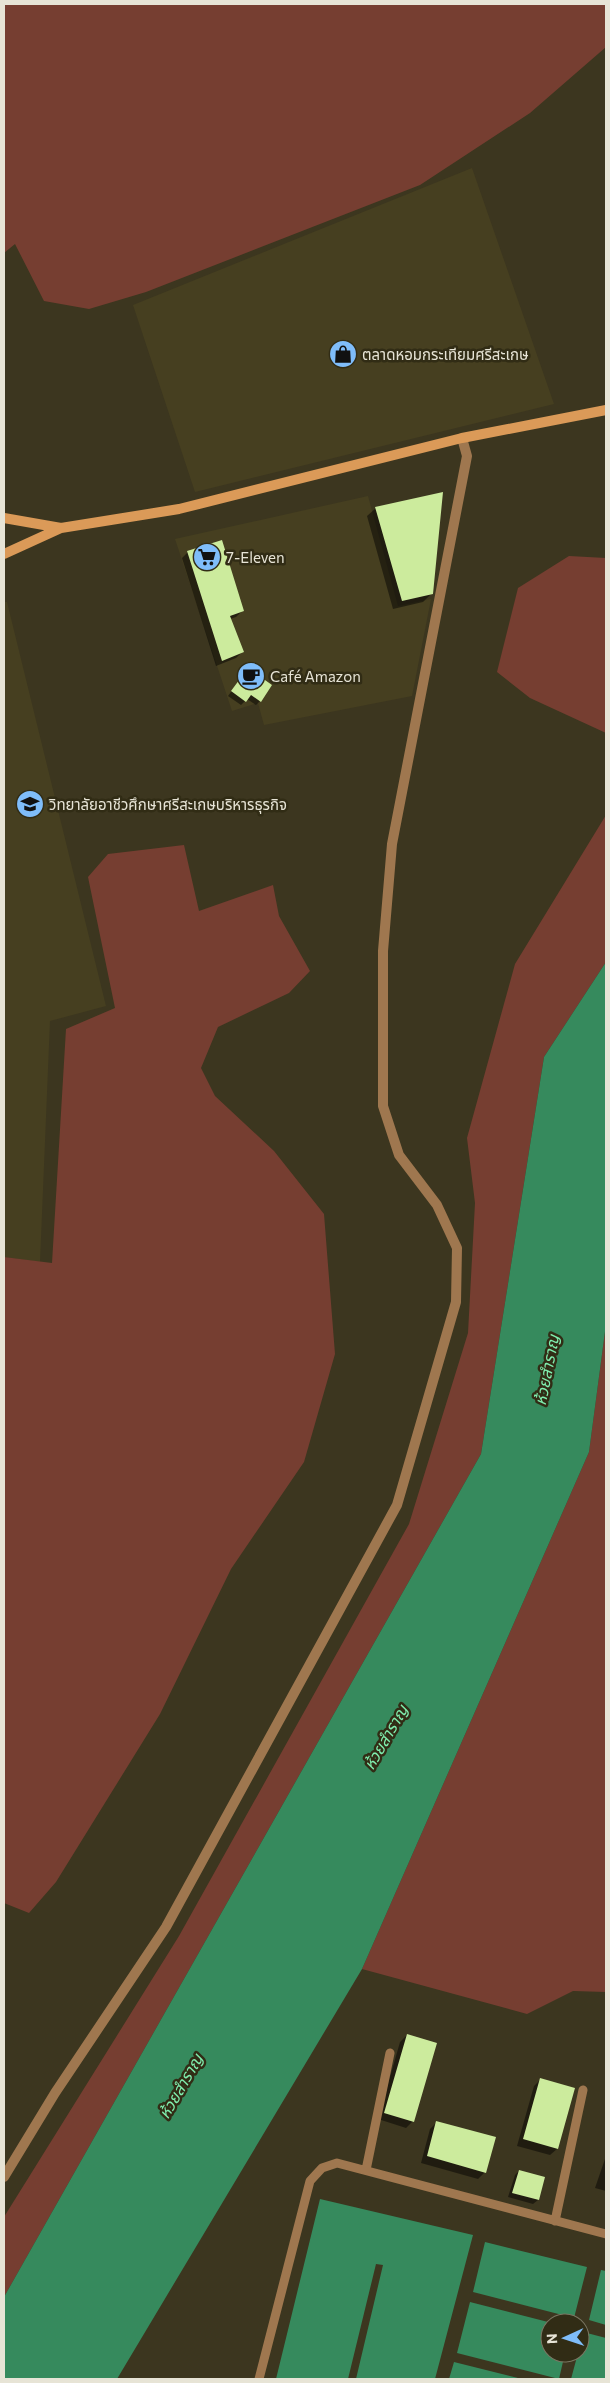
<svg xmlns="http://www.w3.org/2000/svg" width="610" height="2383" font-family="Commissioner,'Noto Sans Thai',sans-serif">
	<style>
		.built { fill: #463f20 }
		.green { fill: #763e31 }
		.water { fill: #368a5d }
		.shadow { fill: #0007 }
		.building { fill: #cceb9d }
		.lines { fill: none; stroke-linecap: round; stroke-linejoin: round }
		.lane { stroke: #9f774f; stroke-width: 9 }
		.street { stroke: #9f774f; stroke-width: 10 }
		.secondary { stroke: #db9a58; stroke-width: 10 }
		.labels { text-anchor: middle; dominant-baseline: central; stroke-width: 5; stroke-linejoin: round; paint-order: stroke }
		.poi-label { font-size: 15px; fill: #e7e4d6; stroke: #312c15; text-anchor: start }
		.water-label { font-size: 16px; font-style: italic; fill: #80efaf; stroke: #312c15 }
	</style>
	<rect width="100%" height="100%" fill="#3c361f"/>
	<path class="built" d="M472,168L554,404L195,492L133,305Z
		M368,496L398,606L431,599L412,696L264,725L258,703L232,711L175,539Z
		M4,602H7L106,1006L50,1021L40,1262L4,1257Z"/>
	<path class="green" d="M4,4H606V47L530,113L420,185L146,292L89,309L44,301L15,244L4,253Z
		M569,556L606,558V733L530,698L497,672L518,588Z
		M606,815V962L544,1057L481,1454L4,2297V2217L179,1936L409,1524L468,1333L475,1203L467,1138L515,964Z
		M184,845L199,911L273,885L279,916L310,971L289,993L218,1027L201,1068L215,1096L274,1151L324,1214L335,1354L304,1462L231,1569L160,1714L56,1882L29,1913L4,1903V1257L52,1263L66,1029L115,1008L88,877L108,854Z
		M606,1324V1992L573,1991L527,2014L362,1969L589,1452Z"/>
	<path class="water" d="M606,962V1324L589,1452L362,1969L117,2379H4V2297L481,1454L544,1057Z
		M320,2199L473,2235L435,2379H356L383,2265L376,2264L348,2379H276Z
		M485,2242L587,2267L574,2318L473,2292Z
		M601,2270L606,2271V2325L589,2320Z
		M470,2302L552,2323L550,2353H565L559,2379L457,2353Z
		M583,2332L606,2338V2379H571L578,2353H580Z
		M454,2362L522,2379H449Z"/>
	<path class="shadow" d="M376,508L432,593L423,602L393,609L367,516Z
		M188,552L242,611L236,617L230,619L242,652L236,658L216,666L182,558Z
		M248,669L260,701L256,705L247,699L241,705L228,696Z
		M407,2035L413,2121L406,2128L378,2119L400,2042Z
		M541,2079L573,2088L557,2149L550,2155L517,2146L534,2086Z
		M437,2122L485,2172L478,2179L421,2163L430,2129Z
		M606,2156V2191L595,2188Z
		M519,2171L544,2178L538,2200L533,2204L508,2197L515,2175Z"/>
	<path class="building" d="M443,492L433,594L402,601L375,507Z
		M222,540L244,611L230,616L244,652L222,661L187,551Z
		M248,668L272,685L261,702L251,695L246,702L231,691Z
		M407,2034L437,2043L414,2122L384,2113Z
		M540,2078L575,2088L558,2149L523,2139Z
		M436,2121L496,2137L486,2173L427,2156Z
		M519,2170L545,2177L539,2200L512,2193Z"/>
	<g class="lines">
		<path class="lane" d="M366,2170L390,2053
			M555,2221L583,2090
			M259,2379L310,2181L322,2168L337,2163L606,2234"/>
		<path class="street" d="M4,2177L55,2093L166,1927L397,1505L456,1302L457,1248L437,1205L399,1155L383,1106V951L392,844L467,456L462,438"/>
		<path class="secondary" d="M4,518L61,528L179,509L462,438L606,410
			M4,554L61,528"/>
	</g>
	<defs>
		<g id="shop-disc" transform="scale(1.4375)"><circle r="9.5" fill="#7fbdfa" stroke="#312c15"/><path d="M-5-2.5h2.3a2.7 3.5 0 0 1 5.4 0H5L5.5 6h-11ZM-1.5-2.5h3a1.5 2.3 0 0 0-3 0Z" fill="#111"/></g>
		<g id="supermarket-disc" transform="scale(1.4375)"><circle r="9.5" fill="#7fbdfa" stroke="#312c15"/><path d="M-6-5.5h2.5l.6 2H6L4.5 2H-2.5L-4.4-4H-6ZM-1.5 3.2a1.3 1.3 0 1 0 .1 0ZM3 3.2a1.3 1.3 0 1 0 .1 0Z" fill="#111"/></g>
		<g id="cafe-disc" transform="scale(1.4375)"><circle r="9.5" fill="#7fbdfa" stroke="#312c15"/><path d="M-5.5-4.5H6V0H3Q3 3.5 0 3.5H-2.5Q-5.5 3.5-5.5 0ZM3-3.2v2h1.7v-2ZM-6 4.5H4V6H-6Z" fill="#111"/></g>
		<g id="university-disc" transform="scale(1.4375)"><circle r="9.5" fill="#7fbdfa" stroke="#312c15"/><path d="M0-5L7-2L0 1L-7-2ZM-4 1L0 2.5L4 1V4Q0 6-4 4Z" fill="#111"/></g>
	</defs>
	<g fill-rule="evenodd">
		<use href="#shop-disc" x="343" y="354"/>
		<use href="#supermarket-disc" x="207" y="557"/>
		<use href="#cafe-disc" x="251" y="676"/>
		<use href="#university-disc" x="30" y="804"/>
	</g>
	<g class="labels">
		<g class="poi-label">
			<text x="362" y="354">ตลาดหอมกระเทียมศรีสะเกษ</text>
			<text x="226" y="557">7-Eleven</text>
			<text x="270" y="676">Café Amazon</text>
			<text x="49" y="804">วิทยาลัยอาชีวศึกษาศรีสะเกษบริหารธุรกิจ</text>
		</g>
		<g class="water-label">
			<text transform="translate(546 1370) rotate(-79)">ห้วยสำราญ</text>
			<text transform="translate(385 1737) rotate(-60)">ห้วยสำราญ</text>
			<text transform="translate(180 2086) rotate(-60)">ห้วยสำราญ</text>
		</g>
	</g>
	<rect width="610" height="2383" fill="none" stroke="#e7e4d6" stroke-width="10"/>
	<g transform="translate(565 2338) rotate(267)"><circle r="24" fill="#312c15" stroke="#7a7662"/>
	<path d="M0-4L9 19L0 12L-9 19Z" fill="#7fbdfa"/>
	<text y="-8" font-size="14" font-weight="bold" text-anchor="middle" fill="#e7e4d6">N</text>
	</g>
</svg>
